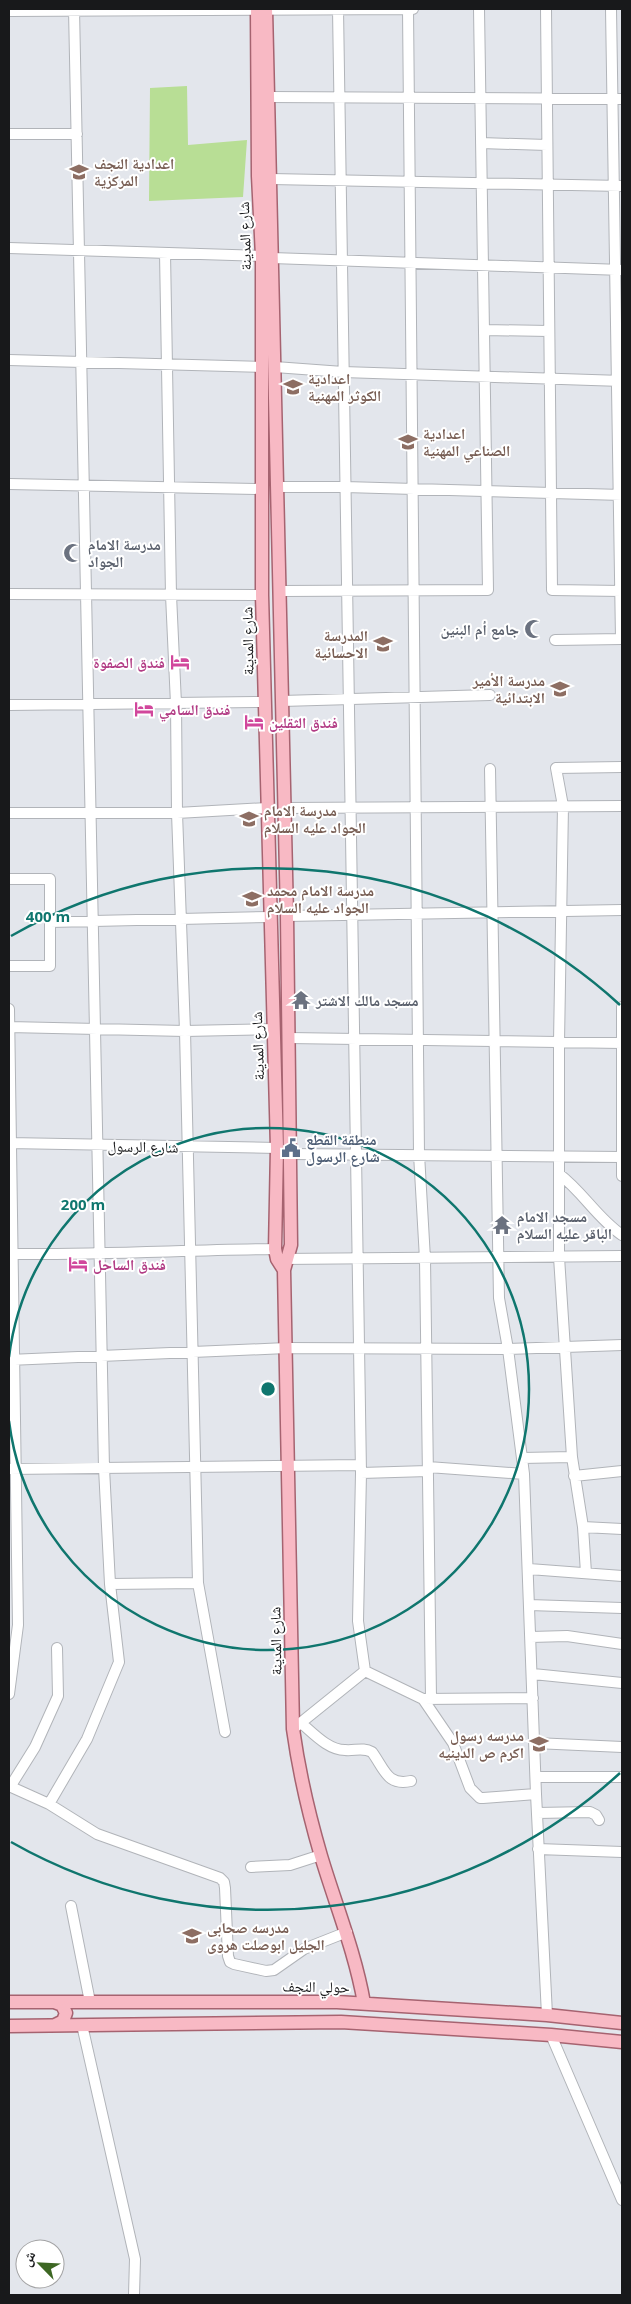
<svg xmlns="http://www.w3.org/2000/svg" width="631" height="2304" font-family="'Open Sans','Noto Naskh Arabic',sans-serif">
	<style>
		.green { fill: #b8de95 }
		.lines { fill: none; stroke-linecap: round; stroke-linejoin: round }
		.minor-casing { stroke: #b1b4b9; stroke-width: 12 }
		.major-casing { stroke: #a66370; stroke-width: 15 }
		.minor { stroke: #fff; stroke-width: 10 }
		.major { stroke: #f8b9c4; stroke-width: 12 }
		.ring { fill: none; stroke: #0f766e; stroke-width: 2.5 }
		.labels { text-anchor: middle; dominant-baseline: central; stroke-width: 4; stroke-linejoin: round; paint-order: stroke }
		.education-label { font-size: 15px; font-weight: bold; fill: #785e54; stroke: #fff; text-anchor: start }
		.street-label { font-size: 15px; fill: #18191b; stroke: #fff }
		.worship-label { font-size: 15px; font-weight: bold; fill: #5b616d; stroke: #fff; text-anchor: start }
		.hotel-label { font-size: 15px; font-weight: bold; fill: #b23c85; stroke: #fff; text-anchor: start }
		.service-label { font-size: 15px; font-weight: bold; fill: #4e5e75; stroke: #fff; text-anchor: start }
		.centre { fill: #0f766e; stroke: #fff; stroke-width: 2.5 }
		.ring-label { font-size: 15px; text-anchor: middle; font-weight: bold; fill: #0f766e; stroke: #fff; stroke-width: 4; stroke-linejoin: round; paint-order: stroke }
	</style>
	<rect width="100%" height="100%" fill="#e3e6ec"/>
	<path class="green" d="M187,86L188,145L247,140L243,197L149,201L150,88Z"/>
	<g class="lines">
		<g class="minor-casing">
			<path id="minor" d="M408,9L419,1154L425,1259L431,1698
				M546,9L552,590L622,591
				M611,9L621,639
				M9,11L413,9
				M268,97L622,99
				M9,134H77
				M481,143L547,145
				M271,179L622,186
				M9,248L262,256
				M165,253L171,595L176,704L177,813L185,1031L198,1583L225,1732
				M272,258L622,270
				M484,330L549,331
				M9,360L261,367
				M275,367L343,372L622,381
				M9,484L262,489
				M277,487H345L622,495
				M280,591L488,590L479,9
				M9,594L262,595
				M555,640L622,639
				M282,701L490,695
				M9,705L264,702
				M490,769L499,1298L508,1349L524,1474L536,1794L547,2015
				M284,808L622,806
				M9,813H177L267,808
				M9,879H50V966H9
				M287,916L622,910
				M50,922L270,917
				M622,1007V1176
				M9,1009L18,1625L9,1694
				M9,1027L185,1031L273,1029
				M289,1038L622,1043
				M9,1143L277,1148
				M290,1154L622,1157
				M559,1174C583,1192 597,1218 622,1235
				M9,1254C98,1255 186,1250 275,1249
				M281,1259L622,1256
				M9,1360L286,1348L508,1349L622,1345
				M522,1458L572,1457
				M428,1467L524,1474
				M9,1469L360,1465
				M361,1473L428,1471
				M574,1476L622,1471
				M583,1527L622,1529
				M529,1569L622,1576
				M586,1573L583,1527L572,1457L559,1257V1042L563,806L556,768L622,767
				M110,1584L198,1583
				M529,1605L622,1608
				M531,1637L567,1636L622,1644
				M365,1671L423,1699L533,1698
				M533,1674L622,1683
				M423,1699L453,1743L470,1788L480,1798H483L536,1794
				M301,1723C313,1733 328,1750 345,1750C355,1751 363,1747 372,1752C385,1770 387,1786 411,1781
				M293,1729L365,1671L358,1621L361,1473L338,9
				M535,1743L622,1747
				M536,1777H622
				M9,1786L49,1804L97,1834L220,1878L224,1882L225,1888L228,1956L230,1962L234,1964L266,1971L274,1970L304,1949L347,1932
				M10,1787L35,1747L58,1696L57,1648
				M49,1804L87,1739L119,1662L110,1584L104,1468L74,9
				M537,1813L590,1812L596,1815L599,1820
				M538,1849L622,1852
				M251,1867L290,1865L321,1855
				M71,1906L90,2002
				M82,2025L135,2259L134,2295
				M551,2035L622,2200"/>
		</g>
		<g class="major-casing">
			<path id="major" d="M257,9L258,176L262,256V595L277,1148L275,1249L277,1259L284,1270
				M266,9L287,916L291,1245L284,1270L293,1729C299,1772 309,1815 321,1856C336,1906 355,1952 364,2003
				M9,2002H337L547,2015L622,2023
				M54,2002L62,2005L66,2013L63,2021L55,2025
				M9,2026L341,2022L551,2035L622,2042"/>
		</g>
		<use href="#minor" class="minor"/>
		<use href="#major" class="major"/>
	</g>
	<g class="ring">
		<path d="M9 1357A261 261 0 1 1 9 1421"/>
		<path d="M620 1773A521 521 0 0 1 11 1842M11 936A521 521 0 0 1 620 1005"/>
	</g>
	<defs>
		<g id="school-bare" transform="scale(1.5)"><path d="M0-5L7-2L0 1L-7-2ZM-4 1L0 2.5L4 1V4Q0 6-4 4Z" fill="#8d6e63" stroke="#fff" stroke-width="2.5" paint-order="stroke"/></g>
		<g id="mosque-bare" transform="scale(1.5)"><path d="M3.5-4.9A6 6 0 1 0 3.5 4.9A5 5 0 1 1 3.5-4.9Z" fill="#6b7280" stroke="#fff" stroke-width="2.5" paint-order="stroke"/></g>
		<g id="hotel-bare" transform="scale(1.5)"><path d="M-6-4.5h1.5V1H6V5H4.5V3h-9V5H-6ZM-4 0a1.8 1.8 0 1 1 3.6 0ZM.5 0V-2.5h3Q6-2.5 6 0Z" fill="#d1479c" stroke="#fff" stroke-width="2.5" paint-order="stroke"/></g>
		<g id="temple-bare" transform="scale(1.5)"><path d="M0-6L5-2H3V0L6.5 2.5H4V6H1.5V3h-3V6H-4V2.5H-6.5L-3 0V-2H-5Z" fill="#6b7280" stroke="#fff" stroke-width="2.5" paint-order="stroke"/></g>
		<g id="civic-bare" transform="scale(1.5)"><path d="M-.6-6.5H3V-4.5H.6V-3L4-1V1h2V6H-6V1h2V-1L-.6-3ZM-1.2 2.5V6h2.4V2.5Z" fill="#5c6f8a" stroke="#fff" stroke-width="2.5" paint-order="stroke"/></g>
	</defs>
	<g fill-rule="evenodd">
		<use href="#school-bare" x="79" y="172"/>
		<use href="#school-bare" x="293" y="387"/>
		<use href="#school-bare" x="408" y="442"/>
		<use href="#mosque-bare" x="73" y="553"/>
		<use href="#mosque-bare" x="534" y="629"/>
		<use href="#school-bare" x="383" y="644"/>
		<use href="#hotel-bare" x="180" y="662"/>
		<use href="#school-bare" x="560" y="689"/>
		<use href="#hotel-bare" x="144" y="709"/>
		<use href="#hotel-bare" x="254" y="722"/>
		<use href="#school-bare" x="249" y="819"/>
		<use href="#school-bare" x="252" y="899"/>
		<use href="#temple-bare" x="301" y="1000"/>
		<use href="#civic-bare" x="291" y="1148"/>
		<use href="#temple-bare" x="502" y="1225"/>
		<use href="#hotel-bare" x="78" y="1264"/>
		<use href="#school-bare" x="539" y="1744"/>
		<use href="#school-bare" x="192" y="1936"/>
	</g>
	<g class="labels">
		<g class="education-label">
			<text x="94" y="163">اعدادية النجف<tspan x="94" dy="17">المركزية</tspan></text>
			<text x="308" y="378">اعدادية<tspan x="308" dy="17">الكوثر المهنية</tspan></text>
			<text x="423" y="433">اعدادية<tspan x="423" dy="17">الصناعي المهنية</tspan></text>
			<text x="368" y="635" text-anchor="end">المدرسة<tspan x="368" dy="17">الاحسائية</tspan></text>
			<text x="545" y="680" text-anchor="end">مدرسة الأمير<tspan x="545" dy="17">الابتدائية</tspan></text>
			<text x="264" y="810">مدرسة الامام<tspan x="264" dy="17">الجواد عليه السلام</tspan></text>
			<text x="267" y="890">مدرسة الامام محمد<tspan x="267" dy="17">الجواد عليه السلام</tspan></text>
			<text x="524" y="1735" text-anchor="end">مدرسه رسول<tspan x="524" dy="17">اکرم ص الدینیه</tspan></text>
			<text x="207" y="1927">مدرسه صحابی<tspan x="207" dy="17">الجلیل ابوصلت هروی</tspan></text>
		</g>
		<g class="street-label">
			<text transform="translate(244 236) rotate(-92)">شارع المدينة</text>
			<text transform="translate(247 641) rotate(-91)">شارع المدينة</text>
			<text transform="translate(257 1046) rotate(-92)">شارع المدينة</text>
			<text transform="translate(143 1146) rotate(1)">شارع الرسول</text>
			<text transform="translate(275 1641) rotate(-91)">شارع المدينة</text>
			<text transform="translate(316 1986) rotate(1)">حولي النجف</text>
		</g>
		<g class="worship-label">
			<text x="88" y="544">مدرسة الامام<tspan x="88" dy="17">الجواد</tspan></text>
			<text x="519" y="629" text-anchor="end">جامع أم البنين</text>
			<text x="316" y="1000">مسجد مالك الاشتر</text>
			<text x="517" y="1216">مسجد الامام<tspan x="517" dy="17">الباقر عليه السلام</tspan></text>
		</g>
		<g class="hotel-label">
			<text x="165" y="662" text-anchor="end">فندق الصفوة</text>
			<text x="159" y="709">فندق السامي</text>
			<text x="269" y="722">فندق الثقلين</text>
			<text x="93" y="1264">فندق الساحل</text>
		</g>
		<g class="service-label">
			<text x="306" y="1139">منطقة القطع<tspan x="306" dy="17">شارع الرسول</tspan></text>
		</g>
	</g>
	<circle cx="268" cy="1389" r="8" class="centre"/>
	<g class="ring-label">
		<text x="48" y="922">400 m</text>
		<text x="83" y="1210">200 m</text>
	</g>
	<rect width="631" height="2304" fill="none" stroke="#18191b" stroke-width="20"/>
	<g transform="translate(40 2264) rotate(294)"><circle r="24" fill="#ffffff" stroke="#a3a3a4"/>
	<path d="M0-4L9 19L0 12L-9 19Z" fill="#3d6723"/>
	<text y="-8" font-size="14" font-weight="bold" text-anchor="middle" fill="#18191b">ش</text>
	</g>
</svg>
